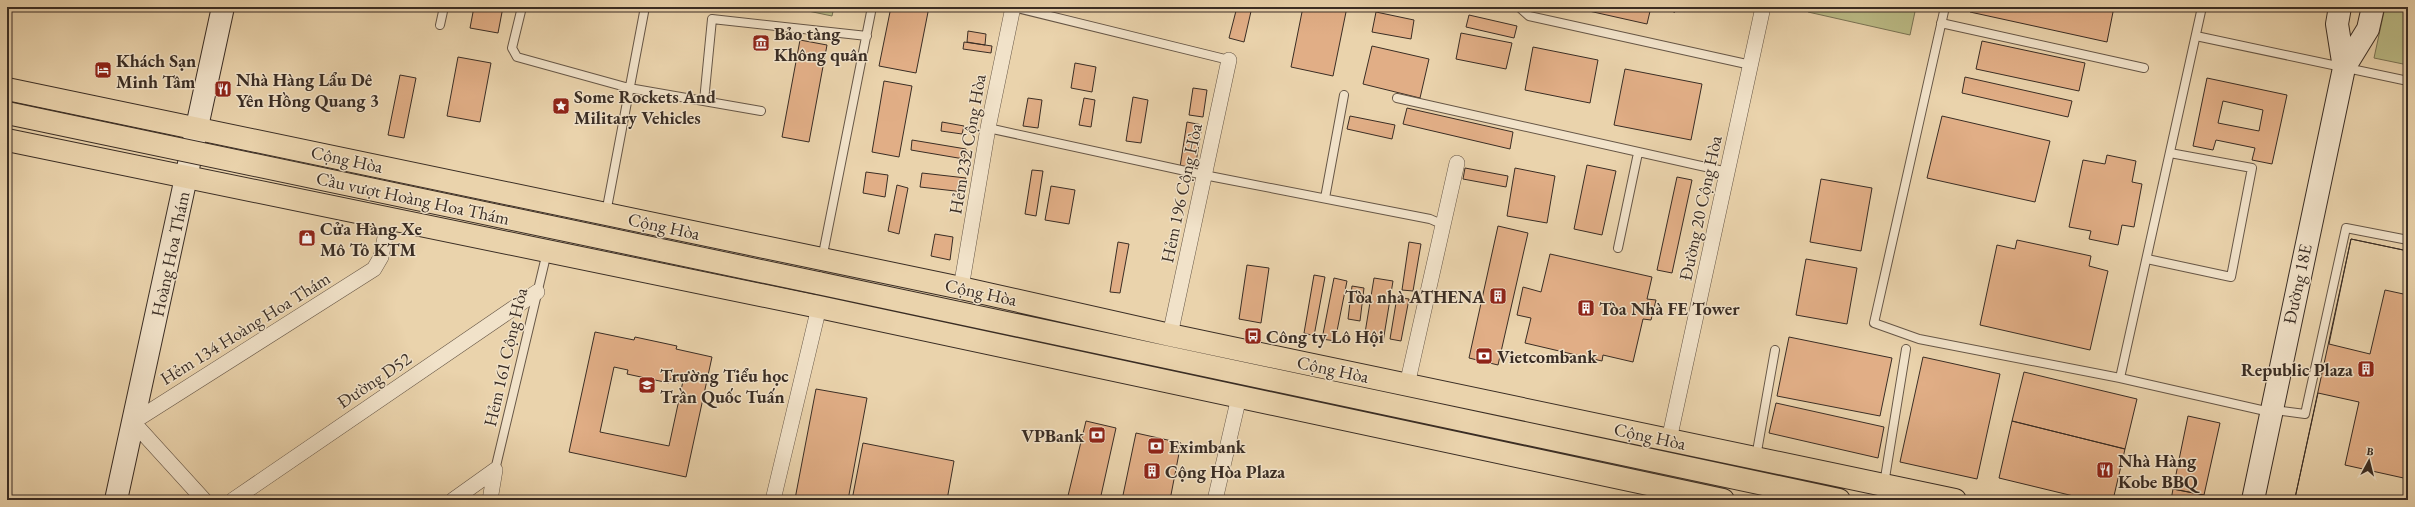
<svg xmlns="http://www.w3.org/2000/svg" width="2415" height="507" font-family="'EB Garamond',serif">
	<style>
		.green { fill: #bbbb86; stroke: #7a7455 }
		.building { fill: #e1ae86; stroke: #3a2d24; fill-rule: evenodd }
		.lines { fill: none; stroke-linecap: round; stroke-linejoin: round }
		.lane-casing { stroke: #665646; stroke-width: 10 }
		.street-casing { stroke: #665646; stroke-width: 16 }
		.secondary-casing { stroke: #3a2d24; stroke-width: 24 }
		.primary-casing { stroke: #3a2d24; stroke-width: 24 }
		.lane { stroke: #f1e2c9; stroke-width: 8 }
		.street { stroke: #f1e2c9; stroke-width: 15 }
		.secondary { stroke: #f1e2c9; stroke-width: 22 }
		.primary { stroke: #ead3ac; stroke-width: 22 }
		.primary-bridge-casing { stroke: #3a2d24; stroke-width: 24; stroke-linecap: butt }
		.primary-bridge { stroke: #ead3ac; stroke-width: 22 }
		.labels { text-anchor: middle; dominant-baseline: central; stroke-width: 3; stroke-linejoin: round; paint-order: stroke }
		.poi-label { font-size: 18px; font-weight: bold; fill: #3a2d24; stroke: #f1e2c9; text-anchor: start }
		.street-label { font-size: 18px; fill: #3a2d24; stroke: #f1e2c9 }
	</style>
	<rect width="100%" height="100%" fill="#ead3ac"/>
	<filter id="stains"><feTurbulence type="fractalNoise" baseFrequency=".005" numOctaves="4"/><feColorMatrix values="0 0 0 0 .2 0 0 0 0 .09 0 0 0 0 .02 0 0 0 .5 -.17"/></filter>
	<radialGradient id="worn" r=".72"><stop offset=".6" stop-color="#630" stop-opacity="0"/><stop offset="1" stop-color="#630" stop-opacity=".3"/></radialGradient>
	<path class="green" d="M789,7H834L832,16Z
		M1809,7H1916L1910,35L1808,12Z
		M2385,7H2408V65L2374,58Z"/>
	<path class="building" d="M474,7H503L498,33L470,28Z
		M891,7H929L916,73L879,66Z
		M1237,7H1252L1244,42L1229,38Z
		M1303,7H1347L1333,76L1291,67Z
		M1571,7H1651L1647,24Z
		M1651,7H1676L1675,12Z
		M1651,7H1676L1675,12Z
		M1971,7H2046L2056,9L2057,7H2114L2107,42L1970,12Z
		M1376,12L1414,20L1411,39L1372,32Z
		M1469,15L1517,26L1514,38L1466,27Z
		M968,31L986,34L985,45L967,42Z
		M1461,33L1512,43L1506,69L1456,59Z
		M800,40L827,45L809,142L782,137Z
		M1982,41L2085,63L2079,91L1976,69Z
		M964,42L992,46L991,53L963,49Z
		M1372,46L1429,59L1420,98L1363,84Z
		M1533,47L1598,60L1590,103L1525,90Z
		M458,57L491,63L480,122L447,116Z
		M1075,63L1096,67L1092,92L1071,88Z
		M1625,69L1702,84L1691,140L1614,125Z
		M400,75L416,78L404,138L388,135Z
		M1965,77L2072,101L2068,117L1962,93Z
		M2207,78L2287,95L2272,164L2252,160L2255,148L2216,140L2213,150L2193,146ZM2223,101L2263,110L2259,131L2218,123Z
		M884,81L912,86L899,157L872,152Z
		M1193,88L1207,90L1203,117L1189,115Z
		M1133,97L1148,100L1141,143L1126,141Z
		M1028,98L1042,100L1038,128L1023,126Z
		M1084,98L1095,100L1091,127L1079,125Z
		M1407,108L1513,132L1510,149L1403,124Z
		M1350,116L1395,125L1392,139L1347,129Z
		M1942,116L2050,141L2035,202L1927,178Z
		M942,122L964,126L962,134L941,131Z
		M1187,122L1202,125L1195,169L1180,167Z
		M912,140L966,149L964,159L911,150Z
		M2107,155L2136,161L2132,182L2142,184L2134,227L2122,225L2118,245L2089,239L2091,231L2069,227L2083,160L2105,164Z
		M1587,165L1616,171L1602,235L1574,229Z
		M1465,168L1508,176L1506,187L1463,179Z
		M1515,168L1555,176L1547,223L1507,216Z
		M1032,170L1043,171L1036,216L1025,214Z
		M866,172L888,175L885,197L863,193Z
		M922,173L966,178L964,192L920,187Z
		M1677,177L1692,180L1672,273L1657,270Z
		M1821,179L1872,188L1861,251L1810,242Z
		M897,185L908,188L899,234L888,231Z
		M1051,186L1075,190L1069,224L1045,220Z
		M1498,226L1528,233L1498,365L1469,358Z
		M935,234L953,237L950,260L931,256Z
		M2351,239L2408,251V500H2305L2295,498Z
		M2351,239L2408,251V295L2385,290L2370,354L2329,344Z
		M2017,240L2091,256L2089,266L2108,271L2090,350L1980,325L1997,245L2015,249Z
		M1118,242L1129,244L1120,293L1110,292Z
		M1409,242L1421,244L1413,291L1402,290Z
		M1550,254L1652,277L1647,299L1656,300L1651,320L1643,319L1633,362L1603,355L1602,361L1525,343L1531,318L1517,315L1523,287L1541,292Z
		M1806,259L1857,268L1847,324L1796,315Z
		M1247,265L1269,268L1261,323L1239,319Z
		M1314,275L1325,277L1314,336L1304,333Z
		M1334,278L1347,281L1335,341L1322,339Z
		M1374,278L1393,281L1383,342L1364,339Z
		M1352,286L1364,288L1360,321L1348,319Z
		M1397,297L1409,299L1401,341L1390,339Z
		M595,332L634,340L635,337L677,346L676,349L712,357L686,477L569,452ZM614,367L628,370L627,374L669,383L670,379L683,381L669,446L600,432Z
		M1789,337L1892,358L1880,416L1777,396Z
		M1923,357L2000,374L1977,479L1900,462Z
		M2024,372L2137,399L2125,449L2012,421Z
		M816,389L867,398L848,500L795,499Z
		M2318,393L2359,402L2345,465L2408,479V500H2305L2295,498Z
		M1776,403L1884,427L1878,458L1769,433Z
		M2188,416L2220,423L2204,495L2173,489Z
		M1086,421L1116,428L1100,500H1067Z
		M2012,421L2125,449L2113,500H2090L1999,478Z
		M1136,433L1181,443L1170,500H1122Z
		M863,443L954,461L947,500H852Z
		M2173,489L2204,495L2203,500H2171Z"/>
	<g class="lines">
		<g class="lane-casing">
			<path id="lane" d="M522,7L512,48L517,57L629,88L761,111
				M1013,7L1229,60
				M1519,7L1529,16L1751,65
				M1945,7L1874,323L1919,339L2120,378L2270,412
				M1941,23L2144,68
				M440,25L444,7
				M2196,36L2408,81
				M1397,98L1728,172
				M704,101L712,19L867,36
				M988,128L1204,175L1430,219L1444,225
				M1325,198L1344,95
				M606,213L645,7
				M1618,248L1638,153
				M822,259L872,7
				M2147,259L2231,277L2252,168L2170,153
				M2120,378L2202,7
				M2274,410L2305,414L2346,228L2408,240
				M1756,457L1775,350
				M495,470L547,252
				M1884,484L1906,349"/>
		</g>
		<g class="street-casing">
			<path id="street" d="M961,288L988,128L1013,7
				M1170,335L1229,60
				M1407,385L1457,163
				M1669,440L1763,7
				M204,500L133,422L374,269L381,257L389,218
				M233,500L537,292
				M453,500L495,470
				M490,500L495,470
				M773,500L819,307
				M1215,500L1239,397"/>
		</g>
		<g class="secondary-casing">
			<path id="secondary" d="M2340,7L2337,24L2344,68
				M116,500L223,7
				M2253,500L2344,68L2368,29L2373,7"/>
		</g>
		<g class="primary-casing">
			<path id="primary" d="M7,89L961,288L1170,335L1955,500
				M7,140L819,307L1723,500
				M818,283L1839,500"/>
		</g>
		<use href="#lane" class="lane"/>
		<use href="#street" class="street"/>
		<use href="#secondary" class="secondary"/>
		<use href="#primary" class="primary"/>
		<g class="primary-bridge-casing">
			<path id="primary-bridge" d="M7,113L818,283"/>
		</g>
		<use href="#primary-bridge" class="primary-bridge"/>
	</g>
	<defs>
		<g id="museum-square" transform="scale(0.9)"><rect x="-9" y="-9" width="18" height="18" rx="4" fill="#8f2418" stroke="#f1e2c9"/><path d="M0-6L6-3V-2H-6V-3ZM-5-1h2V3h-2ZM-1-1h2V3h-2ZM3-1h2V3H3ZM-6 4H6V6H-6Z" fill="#fff"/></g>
		<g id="hotel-square" transform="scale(0.9)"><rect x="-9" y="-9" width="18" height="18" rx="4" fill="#8f2418" stroke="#f1e2c9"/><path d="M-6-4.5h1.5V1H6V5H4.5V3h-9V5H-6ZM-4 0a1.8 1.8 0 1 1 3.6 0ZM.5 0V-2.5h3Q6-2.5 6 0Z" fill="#fff"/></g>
		<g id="restaurant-square" transform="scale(0.9)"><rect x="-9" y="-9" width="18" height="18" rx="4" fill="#8f2418" stroke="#f1e2c9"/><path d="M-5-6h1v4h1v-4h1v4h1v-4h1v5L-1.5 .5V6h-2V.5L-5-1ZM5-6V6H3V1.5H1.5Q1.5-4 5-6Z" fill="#fff"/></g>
		<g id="sight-square" transform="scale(0.9)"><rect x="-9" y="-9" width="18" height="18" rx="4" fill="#8f2418" stroke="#f1e2c9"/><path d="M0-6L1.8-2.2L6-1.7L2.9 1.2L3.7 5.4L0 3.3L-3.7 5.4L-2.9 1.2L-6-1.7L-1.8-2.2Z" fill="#fff"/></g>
		<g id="shop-square" transform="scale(0.9)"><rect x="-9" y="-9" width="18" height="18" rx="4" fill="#8f2418" stroke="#f1e2c9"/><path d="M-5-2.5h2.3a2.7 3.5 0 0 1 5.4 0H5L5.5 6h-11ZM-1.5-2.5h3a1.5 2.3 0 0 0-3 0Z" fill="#fff"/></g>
		<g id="building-square" transform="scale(0.9)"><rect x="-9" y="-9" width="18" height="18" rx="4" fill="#8f2418" stroke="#f1e2c9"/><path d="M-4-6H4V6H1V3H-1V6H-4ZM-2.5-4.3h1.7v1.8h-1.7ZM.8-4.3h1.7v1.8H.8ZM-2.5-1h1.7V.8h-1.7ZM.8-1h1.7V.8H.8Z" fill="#fff"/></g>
		<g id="bus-square" transform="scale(0.9)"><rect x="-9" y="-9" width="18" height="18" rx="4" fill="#8f2418" stroke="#f1e2c9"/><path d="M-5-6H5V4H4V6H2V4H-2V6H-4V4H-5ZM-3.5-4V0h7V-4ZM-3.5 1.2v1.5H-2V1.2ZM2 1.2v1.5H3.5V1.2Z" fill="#fff"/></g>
		<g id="bank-square" transform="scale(0.9)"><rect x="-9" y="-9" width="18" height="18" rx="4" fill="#8f2418" stroke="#f1e2c9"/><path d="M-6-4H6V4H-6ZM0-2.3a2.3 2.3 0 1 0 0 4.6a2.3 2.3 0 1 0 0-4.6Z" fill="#fff"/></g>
		<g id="school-square" transform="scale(0.9)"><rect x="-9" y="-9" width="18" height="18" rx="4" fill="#8f2418" stroke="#f1e2c9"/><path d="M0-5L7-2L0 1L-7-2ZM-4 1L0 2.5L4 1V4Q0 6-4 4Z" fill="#fff"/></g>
	</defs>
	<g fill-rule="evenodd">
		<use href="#museum-square" x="761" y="43"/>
		<use href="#hotel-square" x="103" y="70"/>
		<use href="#restaurant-square" x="223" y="89"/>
		<use href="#sight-square" x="561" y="106"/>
		<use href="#shop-square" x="307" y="238"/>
		<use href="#building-square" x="1498" y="296"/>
		<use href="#building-square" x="1586" y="308"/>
		<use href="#bus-square" x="1253" y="336"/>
		<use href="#bank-square" x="1484" y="356"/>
		<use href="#building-square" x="2366" y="369"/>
		<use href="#school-square" x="647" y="385"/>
		<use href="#bank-square" x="1097" y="435"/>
		<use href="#bank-square" x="1156" y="446"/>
		<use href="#restaurant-square" x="2105" y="470"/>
		<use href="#building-square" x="1152" y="471"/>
	</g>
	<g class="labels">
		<g class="poi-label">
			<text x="774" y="33">Bảo tàng<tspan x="774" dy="21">Không quân</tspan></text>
			<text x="116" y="60">Khách Sạn<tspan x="116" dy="21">Minh Tâm</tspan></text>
			<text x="236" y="79">Nhà Hàng Lẩu Dê<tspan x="236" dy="21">Yên Hồng Quang 3</tspan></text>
			<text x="574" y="96">Some Rockets And<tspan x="574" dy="21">Military Vehicles</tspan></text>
			<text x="320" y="228">Cửa Hàng Xe<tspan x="320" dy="21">Mô Tô KTM</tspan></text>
			<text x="1485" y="296" text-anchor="end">Tòa nhà ATHENA</text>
			<text x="1599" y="308">Tòa Nhà FE Tower</text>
			<text x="1266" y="336">Công ty Lô Hội</text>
			<text x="1497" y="356">Vietcombank</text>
			<text x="2353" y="369" text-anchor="end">Republic Plaza</text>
			<text x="660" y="375">Trường Tiểu học<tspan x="660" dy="21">Trần Quốc Tuấn</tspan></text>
			<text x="1084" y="435" text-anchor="end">VPBank</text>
			<text x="1169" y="446">Eximbank</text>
			<text x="2118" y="460">Nhà Hàng<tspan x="2118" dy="21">Kobe BBQ</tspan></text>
			<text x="1165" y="471">Cộng Hòa Plaza</text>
		</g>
		<g class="street-label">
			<text transform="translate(967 144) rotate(-80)">Hẻm 232 Cộng Hòa</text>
			<text transform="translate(347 159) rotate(12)">Cộng Hòa</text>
			<text transform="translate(1181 193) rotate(-78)">Hẻm 196 Cộng Hòa</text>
			<text transform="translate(413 198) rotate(12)">Cầu vượt Hoàng Hoa Thám</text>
			<text transform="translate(1700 208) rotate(-78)">Đường 20 Cộng Hòa</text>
			<text transform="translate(664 226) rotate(12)">Cộng Hòa</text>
			<text transform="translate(170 254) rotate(-78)">Hoàng Hoa Thám</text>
			<text transform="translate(2297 284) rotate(-78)">Đường 18E</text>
			<text transform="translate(981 292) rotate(12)">Cộng Hòa</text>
			<text transform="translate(245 328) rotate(-32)">Hẻm 134 Hoàng Hoa Thám</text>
			<text transform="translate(505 357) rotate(-77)">Hẻm 161 Cộng Hòa</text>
			<text transform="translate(1333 369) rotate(12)">Cộng Hòa</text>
			<text transform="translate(374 380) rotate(-34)">Đường D52</text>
			<text transform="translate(1650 436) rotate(12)">Cộng Hòa</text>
		</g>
	</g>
	<rect width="2415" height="507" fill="none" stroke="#ead3ac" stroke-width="24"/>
	<rect x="8" y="8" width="2399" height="491" fill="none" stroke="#3a2d24" stroke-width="2"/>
	<rect x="12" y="12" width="2391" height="483" fill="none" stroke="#3a2d24"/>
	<g transform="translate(2369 461) rotate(7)" stroke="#f1e2c9" stroke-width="3" paint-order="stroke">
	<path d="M0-3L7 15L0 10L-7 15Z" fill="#3a2d24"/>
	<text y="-6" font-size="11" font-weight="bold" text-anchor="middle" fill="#3a2d24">B</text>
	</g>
	<rect width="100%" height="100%" filter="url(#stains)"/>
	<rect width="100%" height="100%" fill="url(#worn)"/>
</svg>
